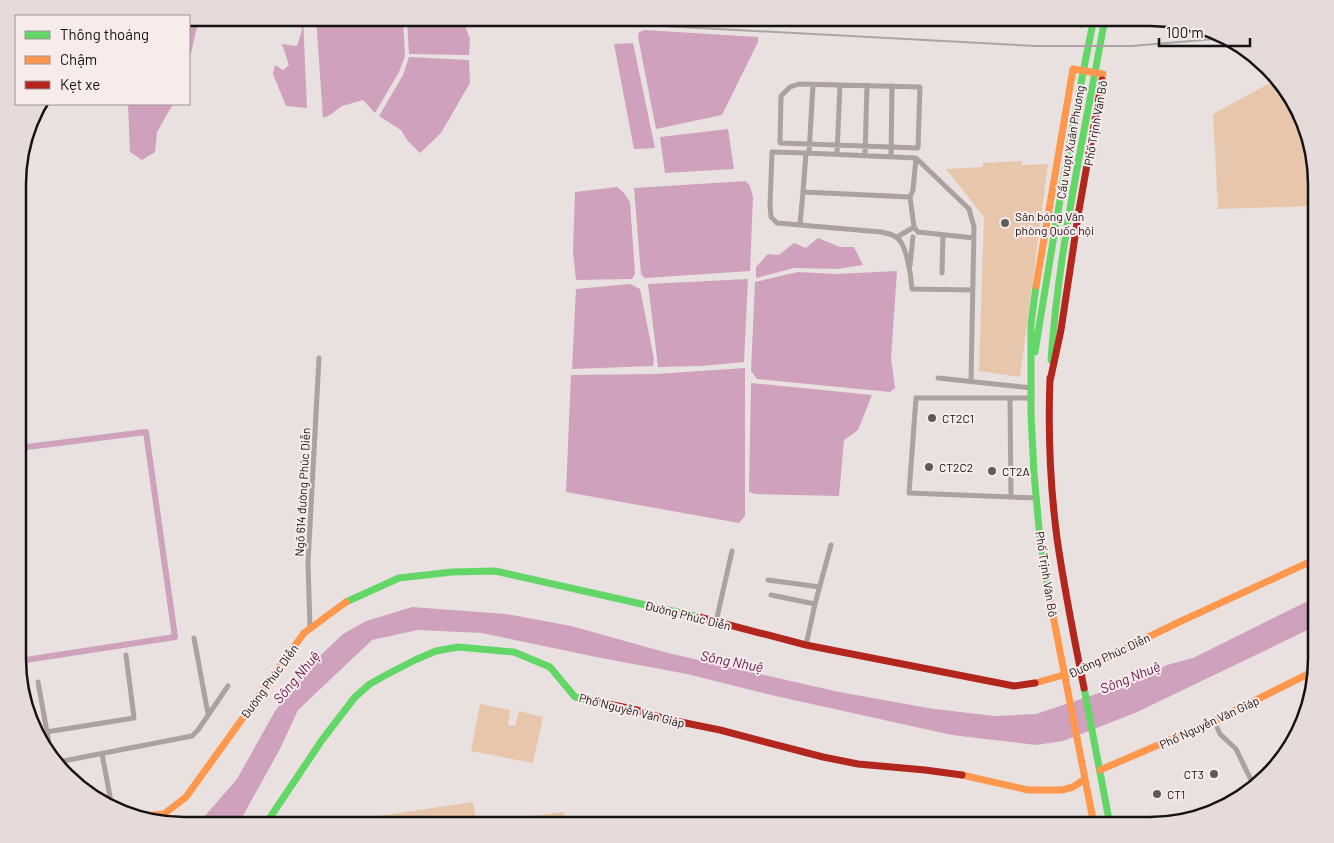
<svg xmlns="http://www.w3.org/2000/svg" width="1334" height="843" font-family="Barlow,sans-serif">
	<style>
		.green { fill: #e8c6ab }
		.water { fill: #cfa1bc }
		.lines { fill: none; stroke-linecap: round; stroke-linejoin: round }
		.canal { stroke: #cfa1bc; stroke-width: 6 }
		.street { stroke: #aca19e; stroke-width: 5 }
		.fast { stroke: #63d668; stroke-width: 7 }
		.slow { stroke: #ff974d; stroke-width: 7 }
		.jam { stroke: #b3261e; stroke-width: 7 }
		.rail { stroke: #aca4a2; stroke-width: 2 }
		.poi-dot { fill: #605a59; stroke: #f8ebeb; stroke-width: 2 }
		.labels { text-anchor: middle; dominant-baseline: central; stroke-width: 4; stroke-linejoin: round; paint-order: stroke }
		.street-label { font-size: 12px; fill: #161211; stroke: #f8ebeb }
		.poi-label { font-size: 12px; fill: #161211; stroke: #f8ebeb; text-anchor: start }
		.water-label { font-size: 14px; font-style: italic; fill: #62174d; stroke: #f8ebeb }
		.rim { fill: none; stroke: #161211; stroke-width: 2.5 }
	</style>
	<rect width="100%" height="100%" fill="#e8e1e0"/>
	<path class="green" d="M1275,80L1294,101L1316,173V206L1218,209L1213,114Z
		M1022,161V165L1048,164L1020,377L979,371L984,217L946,169L983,167V163Z
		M480,704L510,710L508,725L515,726L519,711L543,717L533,763L471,751Z
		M473,802L477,825H373L372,817Z
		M564,812L566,825H485V822Z"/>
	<path class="water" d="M189,18H191L198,23L189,61Z
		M299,18H303L307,108L286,106L273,74L275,65L283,70L289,65L282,44L297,46L302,30Z
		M316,18H403L405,56L399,72L375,113L363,100L342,106L330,115L323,118Z
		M409,18L464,23L470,39L469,55L409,54L407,20Z
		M645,30L758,37V42L722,115L656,129L638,37L639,32Z
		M633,43L655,148L634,149L614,44Z
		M409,57L469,60L470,83L441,133L420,153L407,140L401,130L379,116L403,75Z
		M128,104H173L157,132L155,152L142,160L130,152Z
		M728,129L734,169L665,173L660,137Z
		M746,181L750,186L753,197L750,271L645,278L641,274L634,188Z
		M617,187L623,192L630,202L635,274L632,279L576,280L573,252L575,192Z
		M818,238L840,247H854L863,265L837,269L794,268L756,278V267L768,254L779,255L794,243L806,248Z
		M897,271L891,358L895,388L890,392L757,379L751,371L755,282L798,272L836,274Z
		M748,279L744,362L701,366L658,367L648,284Z
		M630,284L640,289L654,359L653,366L572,369L576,289Z
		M745,368V516L739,523L566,492L571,375L656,374Z
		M751,383L872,395L858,430L844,440L839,496L756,494L749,492Z
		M1316,597V626L1135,713L1063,741L1036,745L952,735L771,695L687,674L596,657L482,633L418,630L372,640L298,710L280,749L240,821L234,825H197L237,779L275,711L308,667L343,634L366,621L412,607L506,614L571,626L668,653L839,692L934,709L995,716L1036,714L1126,684L1167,665L1193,658Z"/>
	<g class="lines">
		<path class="canal" d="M19,448L146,432L175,637L19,661"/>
		<path class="street" d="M942,18L978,20L1081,24L1114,21L1130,18
			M799,84L920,87L918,148L780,143L781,96L790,87Z
			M806,153L916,158L969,209L974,227L971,382
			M809,153L813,85
			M837,154L840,85
			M865,156L867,85
			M891,157L892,86
			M916,158L913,190L910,197L914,227L918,232L974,238
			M803,192L910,197
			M800,224L803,192L806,153L772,152L770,205L771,217L777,223L881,232C886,233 892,234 896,237C907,243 911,277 912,289L973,290
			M897,237L914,227
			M910,266L913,237
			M942,273L943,235
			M938,378L1032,388
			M1010,398L1011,497
			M1032,398H916L909,493L1036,498
			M768,580L820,587
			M771,595L815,604
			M716,622L732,551
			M310,628L308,563L319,358
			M194,638L208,714
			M806,645L815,604L831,545
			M38,682L51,754
			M1214,721L1220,734L1236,749L1253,784
			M46,732L134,718L126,655
			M102,754L112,807
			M58,762L192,736L198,730L228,686"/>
		<path class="fast" d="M1081,24L1082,18
			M1036,286L1031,324V415L1034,473L1040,539L1049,595
			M1035,352C1053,240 1071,129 1094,18
			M1051,360C1059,245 1085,131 1105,18
			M346,602L399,578L452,572L495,571L699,617
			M1084,688L1110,825
			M265,825L322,740L355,697L370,684L384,676L415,660L436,651L458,647L514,652L550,667L575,697L594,701"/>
		<path class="slow" d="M1114,18V21
			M1036,286L1073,69L1103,74L1102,80
			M1049,595L1094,825
			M1035,683L1081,670L1177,623L1316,559
			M1100,770L1214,721L1316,670
			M962,775L1028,790H1062L1073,787L1085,779
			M136,817L164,814L186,797L304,633L346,602"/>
		<path class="jam" d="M1050,378C1048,431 1050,485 1057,538C1064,588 1074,638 1084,688
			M1050,381L1061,330L1079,210L1102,80
			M699,617L806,645L1014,686L1035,683
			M594,701L637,710L666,719L720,730L823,757L858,764L925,770L962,775"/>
		<path class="rail" d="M514,18L1036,46H1132L1226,38"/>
	</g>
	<g class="poi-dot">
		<circle cx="1005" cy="223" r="5"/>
		<circle cx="932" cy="418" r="5"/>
		<circle cx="929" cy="467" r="5"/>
		<circle cx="992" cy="471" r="5"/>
		<circle cx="1214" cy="774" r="5"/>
		<circle cx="1157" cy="794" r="5"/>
	</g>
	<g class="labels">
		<g class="street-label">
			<text transform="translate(1095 123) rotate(-80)">Phố Trịnh Văn Bô</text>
			<text transform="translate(1070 142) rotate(-80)">Cầu vượt Xuân Phương</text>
			<text transform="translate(302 492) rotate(-87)">Ngõ 614 đường Phúc Diễn</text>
			<text transform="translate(1047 574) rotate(81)">Phố Trịnh Văn Bô</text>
			<text transform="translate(688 615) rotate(14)">Đường Phúc Diễn</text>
			<text transform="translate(1109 655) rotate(-25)">Đường Phúc Diễn</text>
			<text transform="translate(269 681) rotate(-54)">Đường Phúc Diễn</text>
			<text transform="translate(632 710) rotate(14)">Phố Nguyễn Văn Giáp</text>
			<text transform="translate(1209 722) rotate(-25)">Phố Nguyễn Văn Giáp</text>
		</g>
		<g class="poi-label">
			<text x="1015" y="216">Sân bóng Văn<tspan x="1015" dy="14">phòng Quốc hội</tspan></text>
			<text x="942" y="418">CT2C1</text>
			<text x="939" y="467">CT2C2</text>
			<text x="1002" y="471">CT2A</text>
			<text x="1204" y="774" text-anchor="end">CT3</text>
			<text x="1167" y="794">CT1</text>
		</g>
		<g class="water-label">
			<text transform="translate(732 661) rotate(11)">Sông Nhuệ</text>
			<text transform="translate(296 677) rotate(-50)">Sông Nhuệ</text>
			<text transform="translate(1130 677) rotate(-22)">Sông Nhuệ</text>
		</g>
	</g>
	<path d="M0 0H1334V843H0ZM184 26H1150A158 158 0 0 1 1308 184V659A158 158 0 0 1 1150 817H184A158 158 0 0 1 26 659V184A158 158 0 0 1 184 26Z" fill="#e6dada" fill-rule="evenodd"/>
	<path class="rim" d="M184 26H1150A158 158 0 0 1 1308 184V659A158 158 0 0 1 1150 817H184A158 158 0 0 1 26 659V184A158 158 0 0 1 184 26Z"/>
	<rect x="15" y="15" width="175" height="90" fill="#f8ebeb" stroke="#9e9494"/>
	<rect x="25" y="31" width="25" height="8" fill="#63d668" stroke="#9e9494"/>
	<text x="60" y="40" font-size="15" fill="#161211">Thông thoáng</text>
	<rect x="25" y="56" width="25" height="8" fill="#ff974d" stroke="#9e9494"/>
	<text x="60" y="65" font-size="15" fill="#161211">Chậm</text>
	<rect x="25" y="81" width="25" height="8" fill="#b3261e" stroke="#9e9494"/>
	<text x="60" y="90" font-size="15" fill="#161211">Kẹt xe</text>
	<path d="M1159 38v8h91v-8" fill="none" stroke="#161211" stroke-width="2.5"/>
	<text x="1166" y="38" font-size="15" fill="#161211" stroke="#f8ebeb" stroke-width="4" paint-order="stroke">100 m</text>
</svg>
